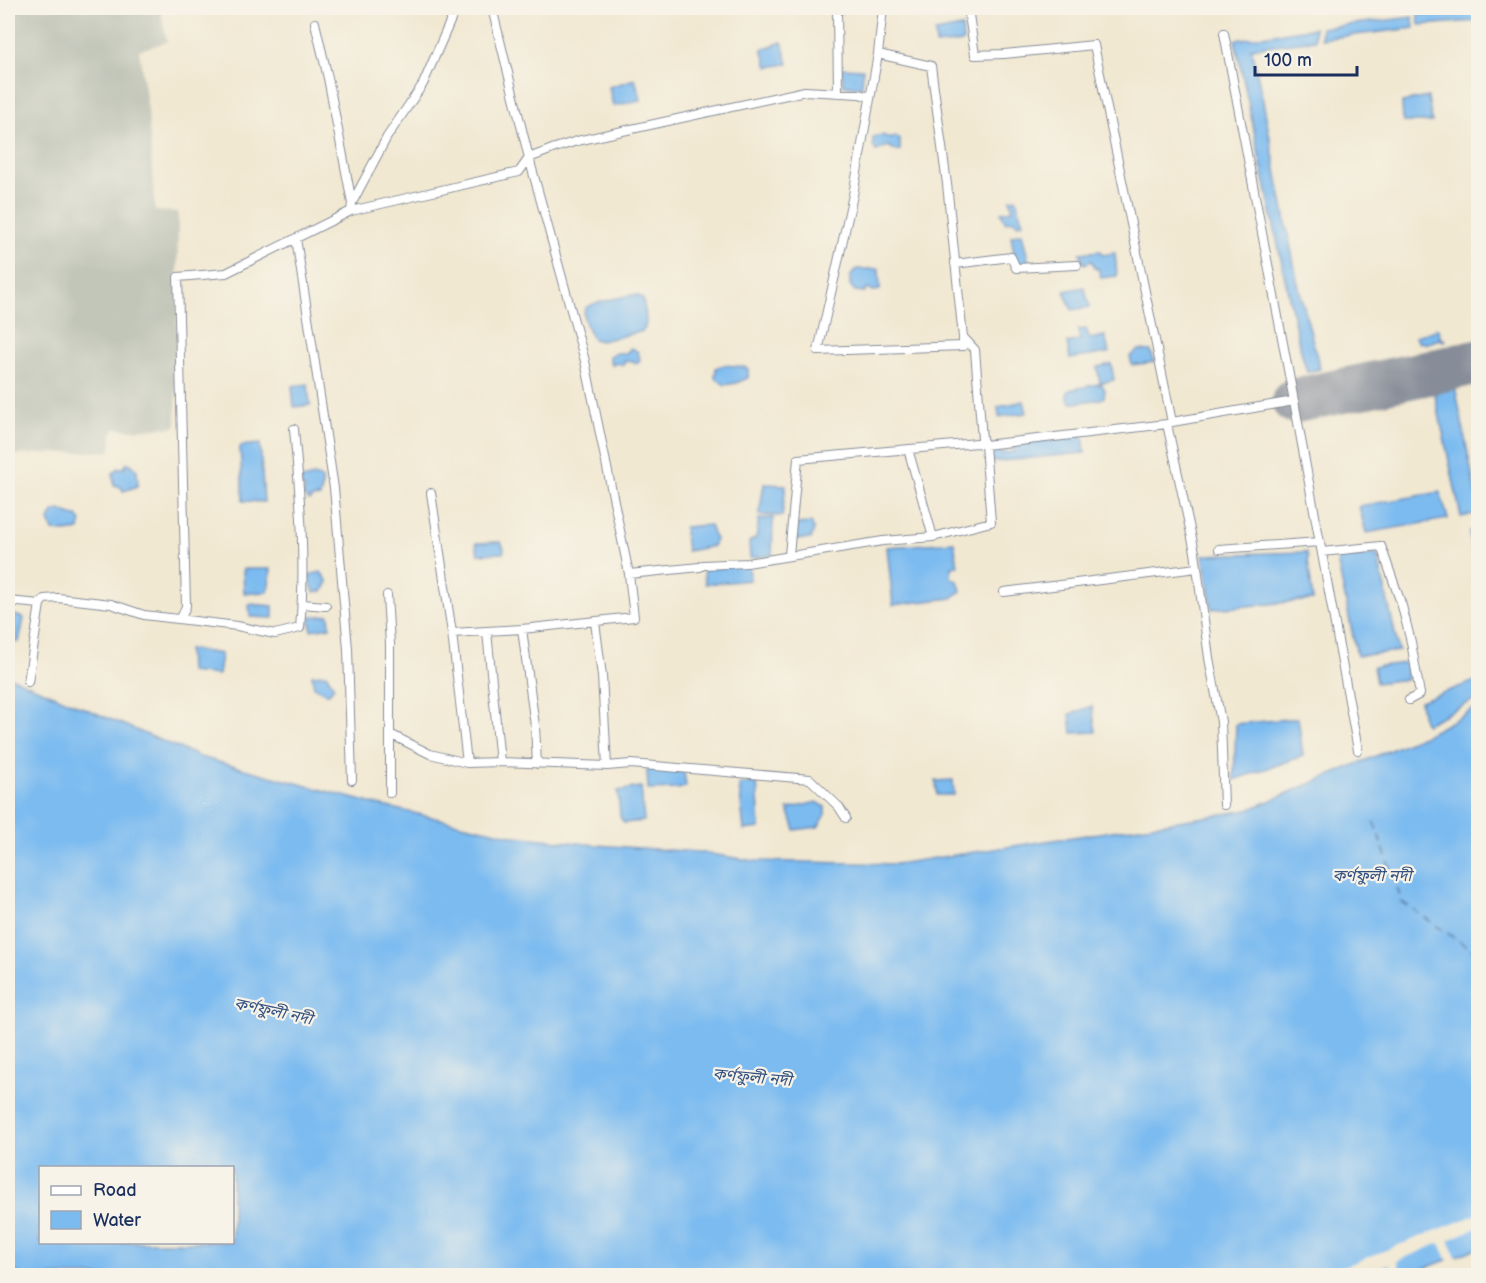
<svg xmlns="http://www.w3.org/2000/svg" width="1486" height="1283" font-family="'Balsamiq Sans','Noto Sans Bengali',sans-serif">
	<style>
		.industrial { fill: #c2c6b9 }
		.water { fill: #7cbbf0; stroke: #4c75a7; stroke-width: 1.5; fill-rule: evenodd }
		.pier { fill: #f1e8d1 }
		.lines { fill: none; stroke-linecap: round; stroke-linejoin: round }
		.ferry { stroke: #335282; stroke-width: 1.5; stroke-dasharray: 8 6; stroke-linecap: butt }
		.runway { stroke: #868c98; stroke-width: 45 }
		.street-casing { stroke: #868c98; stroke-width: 10 }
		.street { stroke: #fff; stroke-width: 8 }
		.rail { stroke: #1b2f5e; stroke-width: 2; stroke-dasharray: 9 4.5; stroke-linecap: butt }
		.labels { text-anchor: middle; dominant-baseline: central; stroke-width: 4.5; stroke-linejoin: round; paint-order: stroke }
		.water-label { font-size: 16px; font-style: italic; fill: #335282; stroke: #f7f3e8 }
	</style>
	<rect width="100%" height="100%" fill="#f7f3e8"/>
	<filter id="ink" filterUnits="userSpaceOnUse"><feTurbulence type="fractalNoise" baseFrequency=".0167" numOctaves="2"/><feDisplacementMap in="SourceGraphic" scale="12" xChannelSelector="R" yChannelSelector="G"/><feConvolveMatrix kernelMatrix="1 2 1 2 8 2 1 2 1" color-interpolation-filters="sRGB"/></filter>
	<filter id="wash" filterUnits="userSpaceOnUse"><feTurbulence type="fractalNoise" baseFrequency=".008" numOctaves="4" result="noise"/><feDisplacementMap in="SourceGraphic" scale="24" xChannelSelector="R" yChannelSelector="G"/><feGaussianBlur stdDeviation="1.35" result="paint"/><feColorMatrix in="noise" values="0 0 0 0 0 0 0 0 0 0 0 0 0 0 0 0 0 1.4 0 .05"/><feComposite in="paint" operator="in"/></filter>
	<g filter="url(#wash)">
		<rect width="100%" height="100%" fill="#f1e8d1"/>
		<path class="industrial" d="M8,8H160L167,42L139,50L148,111L155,211L178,212L176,427L130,430L116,428L112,433L111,451L8,455Z"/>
		<path class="water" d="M1478,10V21L1419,25L1418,14Z
			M1413,17L1414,28L1321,39V28Z
			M962,27L963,42L936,45L935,32Z
			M1314,28L1315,40L1251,48L1261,91L1297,280L1320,369L1307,372L1298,340L1235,40Z
			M782,42L788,64L768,67L762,49Z
			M842,68L863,69L862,87L843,85Z
			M635,79L641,100L613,106L609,87Z
			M1428,97L1432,122H1403L1402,102Z
			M882,135L891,139L895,136L900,139V150L897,151L888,146L876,151L873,145V137Z
			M1016,198L1023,223L1017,224L1014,220L1005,222L1001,212L1013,210L1010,199Z
			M1022,233L1029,263L1016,264L1011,236Z
			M1101,251L1102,255L1115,253L1117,276L1101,278L1098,268L1095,269L1092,261L1084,264L1080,253Z
			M856,269H879L880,290L873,291L867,289L865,292L855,291L850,285V277Z
			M1084,287L1090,307L1072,310L1064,291Z
			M631,295H637L643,299C644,309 649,323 643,331L601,341L593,339C589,332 579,314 587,307C593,302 623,297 631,295Z
			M1436,328L1439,329V335L1445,340L1444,341L1440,339L1425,344L1423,342L1419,343L1415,336L1436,330Z
			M1086,329L1090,339L1105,336L1109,353L1070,359L1067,343L1080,340L1078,330Z
			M631,348L637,351L640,359L638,363H635V361H624V364L622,365L619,363L611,365L609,356L616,353H626Z
			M1139,350L1151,351L1154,362L1132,365L1130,356Z
			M1111,364L1114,380L1100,383L1097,367Z
			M724,365L745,367L748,369V378L736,383L725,385L715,378L716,368Z
			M1454,381L1478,506V514L1461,517L1433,386Z
			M308,384L310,405L294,407L292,386Z
			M1098,384L1102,385L1105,390L1104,397L1101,399L1074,403C1069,403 1067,399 1067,394L1069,390Z
			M1024,401L1027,413L999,417L998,407Z
			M1083,435L1085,453H1084L991,462L989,446L998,444L1001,453L1014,452V445Z
			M260,444L264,502L243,501L240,446Z
			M127,463L131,464L137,470L138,485L135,487L123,491L121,487L114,485L113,473L119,468H124Z
			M314,476L322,479V488L320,497L312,498L310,501L303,496L305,489L301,486L302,479Z
			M764,484L786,485L782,516L759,515Z
			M1440,492L1448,519L1366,533L1359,506Z
			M59,510C66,512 70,516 77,516L81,521L79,530L65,532L53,531L49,520L53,512Z
			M773,518L772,555L750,558L749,542L756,538L759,519Z
			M811,523L814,529L811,539H795L796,524Z
			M710,525L715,540L713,546L687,551L684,527Z
			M1478,529V584L1469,531Z
			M501,542L504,549L503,553L478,554L476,543Z
			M954,542L958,566L952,567L951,578L958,581L961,591L952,598L893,605L887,547Z
			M1307,552L1313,600L1212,609L1203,555Z
			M1377,554L1399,651L1357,656L1337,559Z
			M749,565L750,580L705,584L704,569Z
			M243,569H271L268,592L244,593Z
			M321,572L328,582L323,591L314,592L308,575Z
			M249,604L273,606V618L250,617Z
			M8,613L24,618L19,642L8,641Z
			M329,615L330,627L311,630L310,617Z
			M188,649L221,654L218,675L189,672Z
			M1405,663L1407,679L1376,683L1373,667Z
			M326,674L334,687L328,694L314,687L312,675Z
			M8,676L200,757L374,804L514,836L596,845L697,852L755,861L896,864L1218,815L1248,810L1428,734L1478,707V1248L1407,1275L26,1276L8,1269ZM40,1168H232V1242H40Z
			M1478,680V698L1426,724L1423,721L1420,701Z
			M1092,706L1096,732L1072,733L1070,714Z
			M1298,718L1303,756L1234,780L1236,724Z
			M647,769L684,772L686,787L677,789L648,790Z
			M953,780L954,795H937L936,781Z
			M757,782L760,828L744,830L739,785Z
			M641,787L644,821L624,823L620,817L618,791Z
			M817,802L825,807V816L818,827L795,830L788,809Z"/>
		<path class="pier" d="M1478,1214V1227L1449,1240L1457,1259L1449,1263L1440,1243L1397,1261L1402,1275H1394L1389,1264L1359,1275H1315L1353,1263Z"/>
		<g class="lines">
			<path class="ferry" d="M1374,822L1402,902L1478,954"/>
			<path class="runway" d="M1294,401L1478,362"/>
		</g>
	</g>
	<g filter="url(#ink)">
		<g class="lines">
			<g class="street-casing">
				<path id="street" d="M837,8L838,93
					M883,8L878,54L853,195L818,351L963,346V337
					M968,8L975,55L1004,54L1094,45L1172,422L1167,424L1195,552L1209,658L1221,722L1224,805
					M837,9L847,8
					M315,23L328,78L352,203
					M1224,33L1294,401L1358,750
					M351,211L352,203L387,137L423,84L456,8
					M296,238L334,488L348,649L352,780
					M955,264L1011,257L1016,268L1077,265
					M1172,422L1294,401
					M294,429C300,495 306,562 300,628L275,634L237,626L178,619L182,616L186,606L178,277L226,273L351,211L519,172L529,158L555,148L577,141L805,91L859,94L870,97
					M908,449L933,537
					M431,493L452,633L467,763
					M1219,549L1320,542
					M1322,552L1381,546L1402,606L1411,642L1420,694L1409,700
					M789,555L798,459L977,443L985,445L1167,424
					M629,574L700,567L703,565L747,563L883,541L933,537L991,522L985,445L982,439L975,350L963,337L947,184L931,66L878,54
					M1004,592L1197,568
					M387,595L390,644V734
					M8,601L40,604
					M302,604L326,606
					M595,622L602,676L607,766
					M522,629L535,726L537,764
					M487,632L500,762
					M452,633L522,629L634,617L629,574L585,361L529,158L492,8
					M28,682L40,604L44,599L58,598L111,604L144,615L178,619
					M390,793V734L430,754L467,763L500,762L607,766L631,764L810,779L839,807L846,818"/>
			</g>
			<use href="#street" class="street"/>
			<path class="rail" d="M1458,1276L1478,1267"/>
		</g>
	</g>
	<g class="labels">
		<g class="water-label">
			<text x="1372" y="876">কর্ণফুলী নদী</text>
			<text transform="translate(273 1012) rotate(12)">কর্ণফুলী নদী</text>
			<text transform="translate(752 1078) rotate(5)">কর্ণফুলী নদী</text>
		</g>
	</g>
	<rect width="1486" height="1283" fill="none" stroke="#f7f3e8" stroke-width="30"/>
	<rect x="39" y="1166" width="195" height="78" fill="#f7f3e8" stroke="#9fa5b1" stroke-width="1.5"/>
	<rect x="51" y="1186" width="30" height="9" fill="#ffffff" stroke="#9fa5b1" stroke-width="1.5"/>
	<text x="93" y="1196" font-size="18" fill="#1b2f5e">Road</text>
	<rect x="51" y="1211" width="30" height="18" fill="#7cbbf0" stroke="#9fa5b1" stroke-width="1.5"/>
	<text x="93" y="1226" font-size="18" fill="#1b2f5e">Water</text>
	<path d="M1255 66v9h102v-9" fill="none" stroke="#1b2f5e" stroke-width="3"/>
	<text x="1264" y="66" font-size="18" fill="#1b2f5e" stroke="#f7f3e8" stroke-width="4.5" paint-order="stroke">100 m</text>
</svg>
